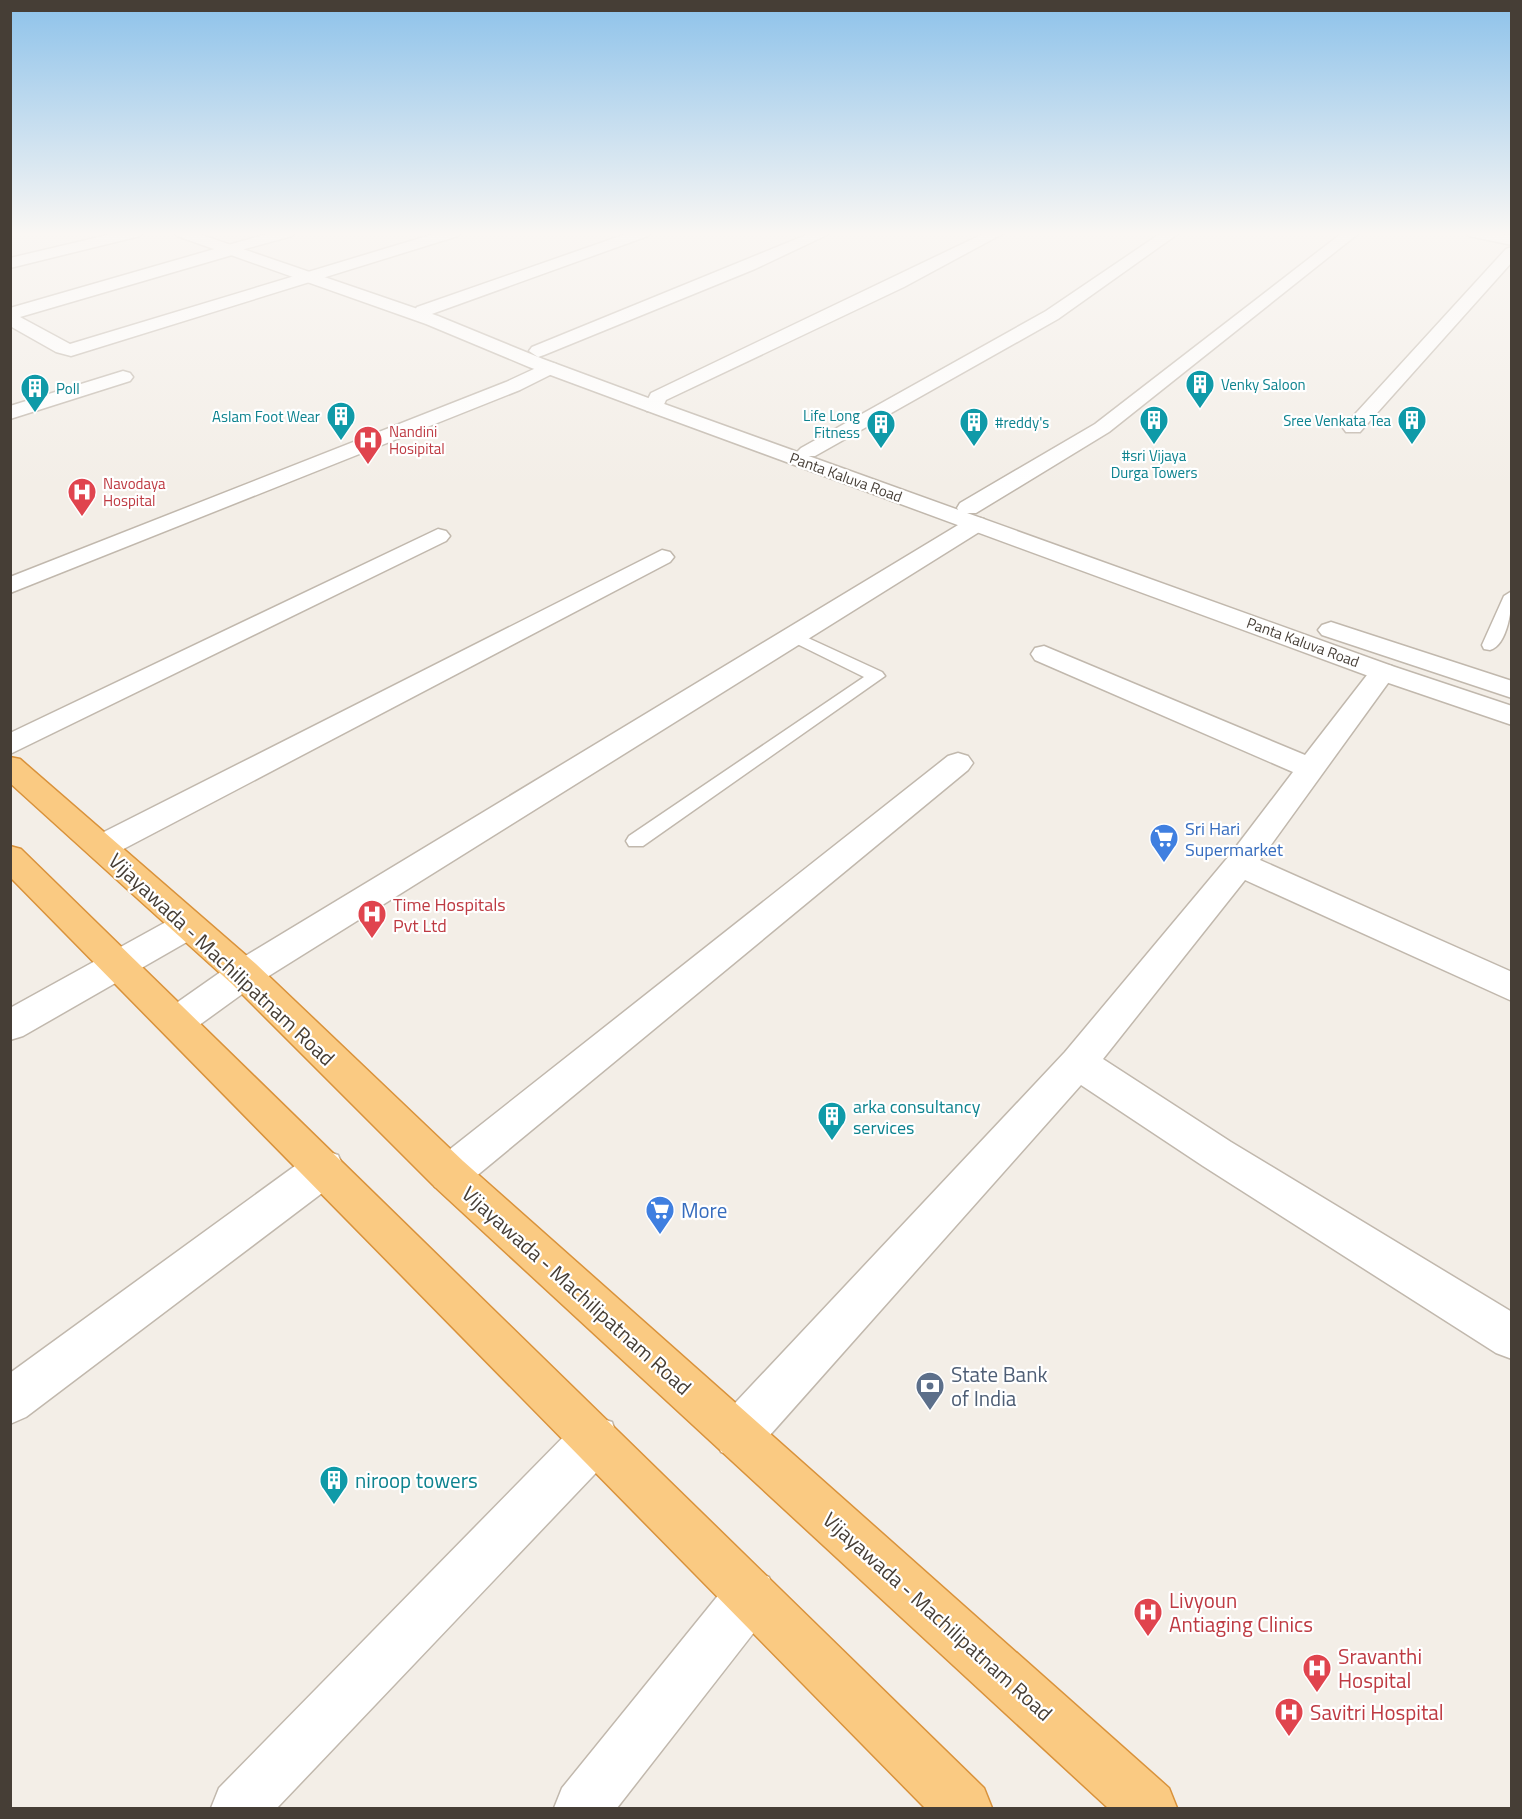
<svg xmlns="http://www.w3.org/2000/svg" width="1522" height="1819" font-family="'Titillium Web',sans-serif">
	<style>
		.lines { fill: none; stroke-linecap: round; stroke-linejoin: round }
		.service-casing { stroke: #c1b8ad; stroke-width: 3 }
		.minor-casing { stroke: #c1b8ad; stroke-width: 3 }
		.tertiary-casing { stroke: #c1b8ad; stroke-width: 3 }
		.trunk-casing { stroke: #d9923b; stroke-width: 3 }
		.service { fill: #fff; fill-rule: evenodd }
		.minor { fill: #fff; fill-rule: evenodd }
		.tertiary { fill: #fff; fill-rule: evenodd }
		.trunk { fill: #faca82; fill-rule: evenodd }
		.labels { text-anchor: middle; dominant-baseline: central; stroke-width: 4.5; stroke-linejoin: round; paint-order: stroke }
		.far-culture-label { font-size: 15px; fill: #0d838f; stroke: #fff; text-anchor: start }
		.far-health-label { font-size: 15px; fill: #be3a42; stroke: #fff; text-anchor: start }
		.far-street-label { font-size: 15px; fill: #463e36; stroke: #fff }
		.shop-label { font-size: 18px; fill: #366cbe; stroke: #fff; text-anchor: start }
		.health-label { font-size: 18px; fill: #be3a42; stroke: #fff; text-anchor: start }
		.culture-label { font-size: 18px; fill: #0d838f; stroke: #fff; text-anchor: start }
		.near-street-label { font-size: 21px; fill: #463e36; stroke: #fff }
		.near-shop-label { font-size: 21px; fill: #366cbe; stroke: #fff; text-anchor: start }
		.near-service-label { font-size: 21px; fill: #4e5e75; stroke: #fff; text-anchor: start }
		.near-culture-label { font-size: 21px; fill: #0d838f; stroke: #fff; text-anchor: start }
		.near-health-label { font-size: 21px; fill: #be3a42; stroke: #fff; text-anchor: start }
	</style>
	<rect width="100%" height="100%" fill="#f3eee7"/>
	<g class="lines">
		<g class="service-casing">
			<path id="service" d="M1512,591C1512,607 1508,645 1490,650L1484,649L1482,645L1504,596Z
				M795,632L882,672L885,676L643,846H629L626,841L629,836L864,677L789,640L787,637L789,634Z"/>
		</g>
		<g class="minor-casing">
			<path id="minor" d="M116,233H143L140,236L10,268V258Z
				M270,233H295L292,236L241,250L239,253L20,317L70,344L437,233H461L458,236L71,356L56,352L10,326V308Z
				M629,233H651L648,236L429,315H417L414,311L417,307Z
				M811,233H831L755,269L544,355L538,357L529,351L532,347Z
				M985,233H1004L904,287L666,400L661,411H647L644,407L651,393Z
				M1161,233H1179L1058,319L815,456H801L797,452L801,448L1046,311Z
				M1342,233H1359L1109,432L976,513H960L957,508L960,503L1095,424Z
				M1512,247V262L1360,432H1346L1343,428L1346,424L1506,249Z
				M549,362L556,364L558,368L556,372L520,390L10,593V577L506,382Z
				M123,371L130,373L133,377L130,381L10,419V406Z
				M976,517L984,519L987,524L984,529L256,984L191,1031L178,1036L165,1031L160,1021L165,1011L232,964L968,519Z
				M438,529L446,531L450,536L446,541L10,754V733Z
				M662,550L670,552L674,557L670,562L112,855L101,858L90,855L85,847L90,839Z
				M1044,646L1305,755L1374,666L1383,664L1392,666L1396,672L1260,860L1512,972V1001L1245,880L1103,1059L1231,1142L1512,1312V1359L1496,1353L1203,1166L1081,1085L755,1452L738,1458L721,1452L715,1435L721,1418L1065,1052L1229,856L1293,772L1035,660L1031,654L1035,648Z
				M958,753L968,756L973,763L968,770L463,1187L449,1192L435,1187L429,1174L435,1161L948,756Z
				M187,913L199,917L204,926L199,935L23,1036L10,1040V1008L175,917Z
				M324,1150L338,1155L344,1168L338,1181L26,1417L10,1424V1373L310,1155Z
				M595,1416L612,1422L618,1439L612,1456L277,1808H211L219,1788L578,1422Z
				M751,1570L769,1577L776,1595L769,1613L617,1808H554L562,1788L733,1577Z"/>
		</g>
		<g class="tertiary-casing">
			<path id="tertiary" d="M174,233H196L438,316L543,359L667,405L1392,666L1512,706V725L1374,678L653,413L529,367L426,324L177,236Z
				M1466,233L1512,235V245L1469,236Z
				M1331,622L1512,681V698L1322,635L1318,630L1322,625Z"/>
		</g>
		<g class="trunk-casing">
			<path id="trunk" d="M10,757L20,759L256,964L463,1161L1169,1788L1177,1808H1108L435,1187L232,984L10,783Z
				M10,846L21,849L984,1788L992,1808H925L10,877Z"/>
		</g>
		<use href="#service" class="service"/>
		<use href="#minor" class="minor"/>
		<use href="#tertiary" class="tertiary"/>
		<use href="#trunk" class="trunk"/>
	</g>
	<linearGradient id="sky" x2="0" y2="1"><stop stop-color="#8dc2ea"/><stop offset="0.48" stop-color="#faf7f4"/><stop offset="1" stop-color="#faf7f4" stop-opacity="0"/></linearGradient>
	<rect width="1522" height="487" fill="url(#sky)"/>
	<defs>
		<g id="building-pin" transform="scale(1.5)"><path d="M0 17L-7.5 6A9.5 9.5 0 1 1 7.5 6Z" fill="#0f9aa8" stroke="#fff"/><path d="M-4-6H4V6H1V3H-1V6H-4ZM-2.5-4.3h1.7v1.8h-1.7ZM.8-4.3h1.7v1.8H.8ZM-2.5-1h1.7V.8h-1.7ZM.8-1h1.7V.8H.8Z" fill="#fff"/></g>
		<g id="hospital-pin" transform="scale(1.5)"><path d="M0 17L-7.5 6A9.5 9.5 0 1 1 7.5 6Z" fill="#e0444e" stroke="#fff"/><path d="M-5-5h3v3.5h4V-5h3V5h-3V1.5h-4V5h-3Z" fill="#fff"/></g>
		<g id="supermarket-pin" transform="scale(1.5)"><path d="M0 17L-7.5 6A9.5 9.5 0 1 1 7.5 6Z" fill="#3f7fe0" stroke="#fff"/><path d="M-6-5.5h2.5l.6 2H6L4.5 2H-2.5L-4.4-4H-6ZM-1.5 3.2a1.3 1.3 0 1 0 .1 0ZM3 3.2a1.3 1.3 0 1 0 .1 0Z" fill="#fff"/></g>
		<g id="bank-pin" transform="scale(1.5)"><path d="M0 17L-7.5 6A9.5 9.5 0 1 1 7.5 6Z" fill="#5c6f8a" stroke="#fff"/><path d="M-6-4H6V4H-6ZM0-2.3a2.3 2.3 0 1 0 0 4.6a2.3 2.3 0 1 0 0-4.6Z" fill="#fff"/></g>
	</defs>
	<g fill-rule="evenodd">
		<use href="#building-pin" x="1200" y="384"/>
		<use href="#building-pin" x="35" y="388"/>
		<use href="#building-pin" x="341" y="416"/>
		<use href="#building-pin" x="1154" y="420"/>
		<use href="#building-pin" x="1412" y="420"/>
		<use href="#building-pin" x="974" y="422"/>
		<use href="#building-pin" x="881" y="424"/>
		<use href="#hospital-pin" x="368" y="440"/>
		<use href="#hospital-pin" x="82" y="492"/>
		<use href="#supermarket-pin" x="1164" y="838"/>
		<use href="#hospital-pin" x="372" y="914"/>
		<use href="#building-pin" x="832" y="1116"/>
		<use href="#supermarket-pin" x="660" y="1210"/>
		<use href="#bank-pin" x="930" y="1386"/>
		<use href="#building-pin" x="334" y="1480"/>
		<use href="#hospital-pin" x="1148" y="1612"/>
		<use href="#hospital-pin" x="1317" y="1668"/>
		<use href="#hospital-pin" x="1289" y="1712"/>
	</g>
	<g class="labels">
		<g class="far-culture-label">
			<text x="1221" y="384">Venky Saloon</text>
			<text x="56" y="388">Poll</text>
			<text x="860" y="415" text-anchor="end">Life Long<tspan x="860" dy="17">Fitness</tspan></text>
			<text x="320" y="416" text-anchor="end">Aslam Foot Wear</text>
			<text x="1391" y="420" text-anchor="end">Sree Venkata Tea</text>
			<text x="995" y="422">#reddy's</text>
			<text x="1154" y="455" text-anchor="middle">#sri Vijaya<tspan x="1154" dy="17">Durga Towers</tspan></text>
		</g>
		<g class="far-health-label">
			<text x="389" y="431">Nandini<tspan x="389" dy="17">Hosipital</tspan></text>
			<text x="103" y="483">Navodaya<tspan x="103" dy="17">Hospital</tspan></text>
		</g>
		<g class="far-street-label">
			<text transform="translate(846 477) rotate(20)">Panta Kaluva Road</text>
			<text transform="translate(1303 642) rotate(20)">Panta Kaluva Road</text>
		</g>
		<g class="shop-label">
			<text x="1185" y="828">Sri Hari<tspan x="1185" dy="21">Supermarket</tspan></text>
		</g>
		<g class="health-label">
			<text x="393" y="904">Time Hospitals<tspan x="393" dy="21">Pvt Ltd</tspan></text>
		</g>
		<g class="culture-label">
			<text x="853" y="1106">arka consultancy<tspan x="853" dy="21">services</tspan></text>
		</g>
		<g class="near-street-label">
			<text transform="translate(222 959) rotate(43)">Vijayawada - Machilipatnam Road</text>
			<text transform="translate(577 1290) rotate(42)">Vijayawada - Machilipatnam Road</text>
			<text transform="translate(938 1616) rotate(42)">Vijayawada - Machilipatnam Road</text>
		</g>
		<g class="near-shop-label">
			<text x="681" y="1210">More</text>
		</g>
		<g class="near-service-label">
			<text x="951" y="1374">State Bank<tspan x="951" dy="24">of India</tspan></text>
		</g>
		<g class="near-culture-label">
			<text x="355" y="1480">niroop towers</text>
		</g>
		<g class="near-health-label">
			<text x="1169" y="1600">Livyoun<tspan x="1169" dy="24">Antiaging Clinics</tspan></text>
			<text x="1338" y="1656">Sravanthi<tspan x="1338" dy="24">Hospital</tspan></text>
			<text x="1310" y="1712">Savitri Hospital</text>
		</g>
	</g>
	<rect width="1522" height="1819" fill="none" stroke="#463e36" stroke-width="24"/>
</svg>
